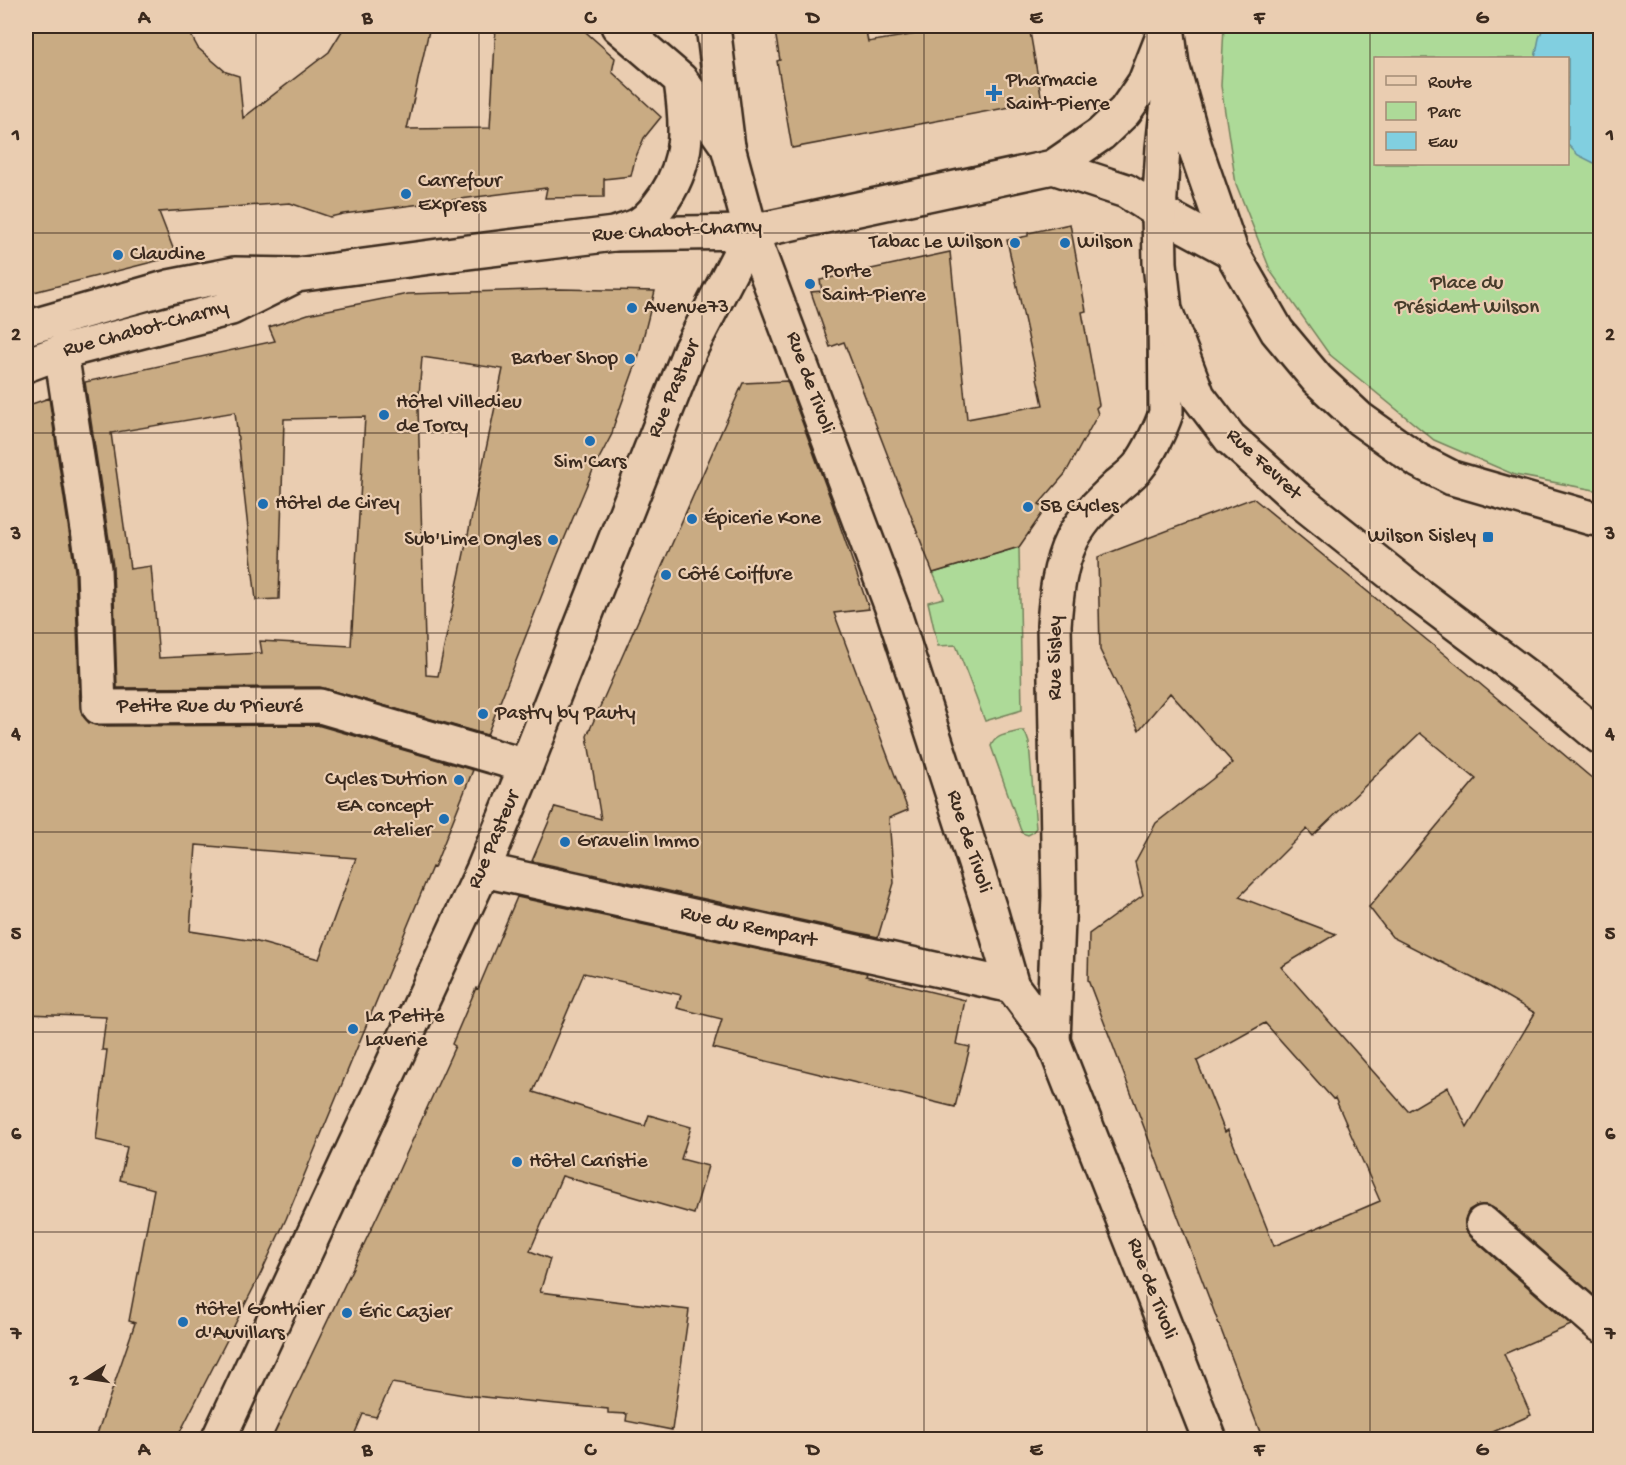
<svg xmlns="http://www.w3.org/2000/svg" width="1626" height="1465" font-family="'Gochi Hand',sans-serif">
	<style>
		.green { fill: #adda98; stroke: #74825b; stroke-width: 1.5; fill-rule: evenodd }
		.water { fill: #81cfe0; stroke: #658d92; stroke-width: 1.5 }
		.building { fill: #c9ab83; stroke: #3b2a1e; stroke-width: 1.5; fill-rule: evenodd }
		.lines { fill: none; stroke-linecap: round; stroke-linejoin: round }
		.minor-casing { stroke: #3b2a1e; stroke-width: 38 }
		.tertiary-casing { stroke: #3b2a1e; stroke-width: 38 }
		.secondary-casing { stroke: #3b2a1e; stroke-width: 38 }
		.minor { stroke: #eacdb1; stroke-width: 33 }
		.tertiary { stroke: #eacdb1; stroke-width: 33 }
		.secondary { stroke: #eacdb1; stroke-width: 33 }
		.grid { fill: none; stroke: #3b2a1e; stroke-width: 1.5; stroke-opacity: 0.55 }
		.poi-dot { fill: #1f6fb2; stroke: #eacdb1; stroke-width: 2 }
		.labels { text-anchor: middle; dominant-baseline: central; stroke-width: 4.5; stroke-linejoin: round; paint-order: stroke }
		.poi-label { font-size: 21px; fill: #3b2a1e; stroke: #eacdb1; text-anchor: start }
		.street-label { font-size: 21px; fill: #3b2a1e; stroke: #eacdb1 }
		.park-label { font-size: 21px; fill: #463c2a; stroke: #eacdb1 }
		.neatline { fill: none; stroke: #3b2a1e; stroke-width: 2 }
		.grid-label { font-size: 20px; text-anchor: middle; font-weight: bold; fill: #3b2a1e }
	</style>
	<rect width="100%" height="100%" fill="#eacdb1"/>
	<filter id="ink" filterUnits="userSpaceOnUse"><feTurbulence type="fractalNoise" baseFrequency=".0167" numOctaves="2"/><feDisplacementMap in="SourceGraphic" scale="12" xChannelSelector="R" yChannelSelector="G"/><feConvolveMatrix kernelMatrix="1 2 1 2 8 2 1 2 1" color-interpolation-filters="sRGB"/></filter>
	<g filter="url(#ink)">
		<path class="green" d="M1224,26H1600V491L1515,475L1434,440L1329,354L1271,272L1236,184L1221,86ZM1376,58H1568V164H1376Z
			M1019,547L1022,710L985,721L956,645L938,646L928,602L944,598L933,573Z
			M1020,731H1024L1027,737L1029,743L1036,828L1032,833L1028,835L1022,833L1020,828L991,746C995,734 1010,734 1020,731Z"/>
		<path class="water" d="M1544,26H1600V166L1578,155L1568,145V58H1535L1539,38Z"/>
		<path class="building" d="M26,26H186L198,48L226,72L239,76L243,118L329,52L345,26H430L407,129L490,128L496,26H579L615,58L612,72L661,117L644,138L635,159L631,176L604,179V197L545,198L547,188L343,214L330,217L290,203L159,212L176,256L26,294Z
			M774,26H865L868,42L966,26H1029L1042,101L792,148L777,61L780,60Z
			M1070,224L1086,311L1082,312L1099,405L1096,408L1098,414L1065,474L1039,504L1046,508L1019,547L933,573L844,342L830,347L811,292L822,291L820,280L950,252L967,419L1043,405L1007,240L1028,236V233Z
			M560,289L655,291L638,358L614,425L612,434L593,470L558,554L487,735L320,687L117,688L113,566L85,382L275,341L269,327L308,314L408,294ZM422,357L503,369L438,676L426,675L418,408ZM235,412L256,600L279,599L284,419L365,417L351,646L260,641L262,653L159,658L151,566L130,569L111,433Z
			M787,381L831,500L869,609L834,613L908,810L889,818L894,883L878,937L532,861L555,807L601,819L587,736L743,383Z
			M49,398L75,571L80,708L83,716L89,723L99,726L317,725L473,770L434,868L432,867L286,1219L261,1273L176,1440H95L135,1323L129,1321L154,1189L120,1180L127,1147L96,1140L107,1050H102L106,1017L26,1014V406ZM196,845L356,858L319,959L254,941L190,931Z
			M1253,498L1466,672L1600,785V1301L1495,1209L1486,1205L1476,1206L1469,1210L1465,1220L1466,1230L1471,1237L1571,1325L1504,1354L1531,1415L1475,1440H1263L1088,980L1089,934L1143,895L1135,862L1156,823L1233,763L1170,693L1139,730L1100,650L1098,557ZM1420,733L1476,779L1369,907L1392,937L1490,987L1535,1013L1467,1127L1448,1087L1408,1111L1281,967L1336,934L1239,897L1307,829L1313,836ZM1265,1023L1333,1099L1335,1098L1380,1201L1274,1246L1228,1130L1225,1132L1197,1061Z
			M517,897L867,973L866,976L965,1000L956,1044L970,1047L955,1107L713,1048L722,1019L677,1008L681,995L584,973L533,1092L645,1126L649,1115L691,1127L681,1159L708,1166L694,1214L562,1176L530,1251L550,1259L540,1292L689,1310L672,1430L626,1421L627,1414L608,1413V1409L464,1395L392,1383L376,1417L363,1414L352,1440H271L394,1181L455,1046L452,1044L476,988L478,989Z"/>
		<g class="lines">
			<g class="minor-casing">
				<path id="minor" d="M713,26L728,147
					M1053,167L1126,191L1159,212L1231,251
					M26,328L169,287L235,274L297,275L468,252L614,234L751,232L1053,167L1101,134L1125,111L1145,82L1167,26
					M61,352L94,569L99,707L320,706L526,766
					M26,365L61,352L231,308L293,277
					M483,870L1012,986
					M1053,1041L1059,896L1054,625C1056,597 1059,565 1072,539C1083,518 1100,502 1117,486C1124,480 1132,474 1138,467C1148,455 1161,428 1166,413L1165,312
					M1483,1223L1600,1325
					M218,1440L483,870L526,766L690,350L751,232"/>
			</g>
			<g class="tertiary-casing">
				<path id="tertiary" d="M618,26L681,80L728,147L751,232L894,613L991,913L1012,986L1053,1041L1210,1440
					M614,234C622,231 632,229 640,224C650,218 658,207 665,197C690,159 687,124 681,81"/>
			</g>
			<g class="secondary-casing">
				<path id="secondary" d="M1167,26L1172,65L1195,147L1231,251L1277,331L1317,379L1360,419L1419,461L1452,478L1591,518L1600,519
					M1172,65L1163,148L1159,212L1160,263L1165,310L1198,396L1230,438L1298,499L1417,594L1539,686L1600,737"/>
			</g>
			<use href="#minor" class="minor"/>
			<use href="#tertiary" class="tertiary"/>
			<use href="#secondary" class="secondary"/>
		</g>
	</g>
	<path class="grid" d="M256,26V1440M479,26V1440M702,26V1440M924,26V1440M1147,26V1440M1370,26V1440M26,233H1600M26,433H1600M26,633H1600M26,832H1600M26,1032H1600M26,1232H1600"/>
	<g class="poi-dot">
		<path d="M991 84h6v6h6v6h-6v6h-6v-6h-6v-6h6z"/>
		<circle cx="406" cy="194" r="6"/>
		<circle cx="1015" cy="243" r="6"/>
		<circle cx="1065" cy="243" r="6"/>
		<circle cx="118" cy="255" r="6"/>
		<circle cx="810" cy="284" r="6"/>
		<circle cx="632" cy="308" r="6"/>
		<circle cx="630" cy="359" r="6"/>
		<circle cx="384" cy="415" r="6"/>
		<circle cx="590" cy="441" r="6"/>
		<circle cx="263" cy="504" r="6"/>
		<circle cx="1028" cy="507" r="6"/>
		<circle cx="692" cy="519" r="6"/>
		<rect x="1482" y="531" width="12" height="12" rx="3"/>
		<circle cx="553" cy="540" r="6"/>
		<circle cx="666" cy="575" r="6"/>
		<circle cx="483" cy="714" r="6"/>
		<circle cx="459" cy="780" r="6"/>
		<circle cx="444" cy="819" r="6"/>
		<circle cx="565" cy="842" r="6"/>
		<circle cx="353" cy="1029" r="6"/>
		<circle cx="517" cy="1162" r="6"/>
		<circle cx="347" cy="1313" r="6"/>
		<circle cx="183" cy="1322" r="6"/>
	</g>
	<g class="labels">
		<g class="poi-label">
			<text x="1006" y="81">Pharmacie<tspan x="1006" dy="24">Saint-Pierre</tspan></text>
			<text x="418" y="182">Carrefour<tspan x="418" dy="24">Express</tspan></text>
			<text x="1003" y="243" text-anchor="end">Tabac Le Wilson</text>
			<text x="1077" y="243">Wilson</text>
			<text x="130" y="255">Claudine</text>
			<text x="822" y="272">Porte<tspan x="822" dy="24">Saint-Pierre</tspan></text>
			<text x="644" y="308">Avenue73</text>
			<text x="618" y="359" text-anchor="end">Barber Shop</text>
			<text x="396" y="403">Hôtel Villedieu<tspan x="396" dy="24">de Torcy</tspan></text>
			<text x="590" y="463" text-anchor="middle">Sim'Cars</text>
			<text x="275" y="504">Hôtel de Cirey</text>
			<text x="1040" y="507">5B Cycles</text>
			<text x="704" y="519">Épicerie Kone</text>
			<text x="1476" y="537" text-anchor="end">Wilson Sisley</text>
			<text x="541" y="540" text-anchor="end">Sub'Lime Ongles</text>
			<text x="678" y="575">Côté Coiffure</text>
			<text x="495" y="714">Pastry by Pauty</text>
			<text x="447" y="780" text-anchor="end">Cycles Dutrion</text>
			<text x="432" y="807" text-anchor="end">EA concept<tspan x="432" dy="24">atelier</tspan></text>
			<text x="577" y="842">Gravelin Immo</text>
			<text x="365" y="1017">La Petite<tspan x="365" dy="24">Laverie</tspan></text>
			<text x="529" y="1162">Hôtel Caristie</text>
			<text x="195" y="1310">Hôtel Gonthier<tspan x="195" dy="24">d'Auvillars</tspan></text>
			<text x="359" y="1313">Éric Cazier</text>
		</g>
		<g class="street-label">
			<text transform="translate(677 232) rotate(-3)">Rue Chabot-Charny</text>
			<text transform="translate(146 330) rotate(-15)">Rue Chabot-Charny</text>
			<text transform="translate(809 383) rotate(70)">Rue de Tivoli</text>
			<text transform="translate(675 389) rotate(-67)">Rue Pasteur</text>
			<text transform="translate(1263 465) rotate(43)">Rue Fevret</text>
			<text transform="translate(1056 658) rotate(-90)">Rue Sisley</text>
			<text x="210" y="707">Petite Rue du Prieuré</text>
			<text transform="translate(495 840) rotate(-67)">Rue Pasteur</text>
			<text transform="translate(968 842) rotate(72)">Rue de Tivoli</text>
			<text transform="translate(748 928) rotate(12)">Rue du Rempart</text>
			<text transform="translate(1151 1289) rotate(69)">Rue de Tivoli</text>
		</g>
		<g class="park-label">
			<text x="1467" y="284">Place du<tspan x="1467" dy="24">Président Wilson</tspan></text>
		</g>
	</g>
	<rect width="1626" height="1465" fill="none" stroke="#eacdb1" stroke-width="66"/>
	<rect x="1374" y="57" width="195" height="108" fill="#eacdb1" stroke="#a48c76" stroke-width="1.5"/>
	<rect x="1386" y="76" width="30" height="9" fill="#eacdb1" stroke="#a48c76" stroke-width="1.5"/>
	<text x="1428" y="87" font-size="18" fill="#3b2a1e">Route</text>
	<rect x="1386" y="102" width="30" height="18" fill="#adda98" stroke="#a48c76" stroke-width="1.5"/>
	<text x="1428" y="117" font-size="18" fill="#3b2a1e">Parc</text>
	<rect x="1386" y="132" width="30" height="18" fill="#81cfe0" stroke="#a48c76" stroke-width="1.5"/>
	<text x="1428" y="147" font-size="18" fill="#3b2a1e">Eau</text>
	<g transform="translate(87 1378) rotate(258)" stroke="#eacdb1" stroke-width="4.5" paint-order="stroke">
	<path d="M0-4.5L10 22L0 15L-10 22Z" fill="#3b2a1e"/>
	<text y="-9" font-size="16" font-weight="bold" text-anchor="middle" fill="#3b2a1e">N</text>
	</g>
	<rect x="33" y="33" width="1560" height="1399" class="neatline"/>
	<g class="grid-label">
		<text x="144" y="23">A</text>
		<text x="367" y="23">B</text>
		<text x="590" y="23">C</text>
		<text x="813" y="23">D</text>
		<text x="1036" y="23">E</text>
		<text x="1259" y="23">F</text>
		<text x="1482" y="23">G</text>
		<text x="16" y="140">1</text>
		<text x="1610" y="140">1</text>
		<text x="16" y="340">2</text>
		<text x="1610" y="340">2</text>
		<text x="16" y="539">3</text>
		<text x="1610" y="539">3</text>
		<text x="16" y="739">4</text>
		<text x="1610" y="739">4</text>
		<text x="16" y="939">5</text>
		<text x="1610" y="939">5</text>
		<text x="16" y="1139">6</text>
		<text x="1610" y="1139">6</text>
		<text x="16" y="1339">7</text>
		<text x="1610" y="1339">7</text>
		<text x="144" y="1455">A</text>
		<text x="367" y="1455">B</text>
		<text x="590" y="1455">C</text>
		<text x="813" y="1455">D</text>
		<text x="1036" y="1455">E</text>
		<text x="1259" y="1455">F</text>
		<text x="1482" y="1455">G</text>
	</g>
</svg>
